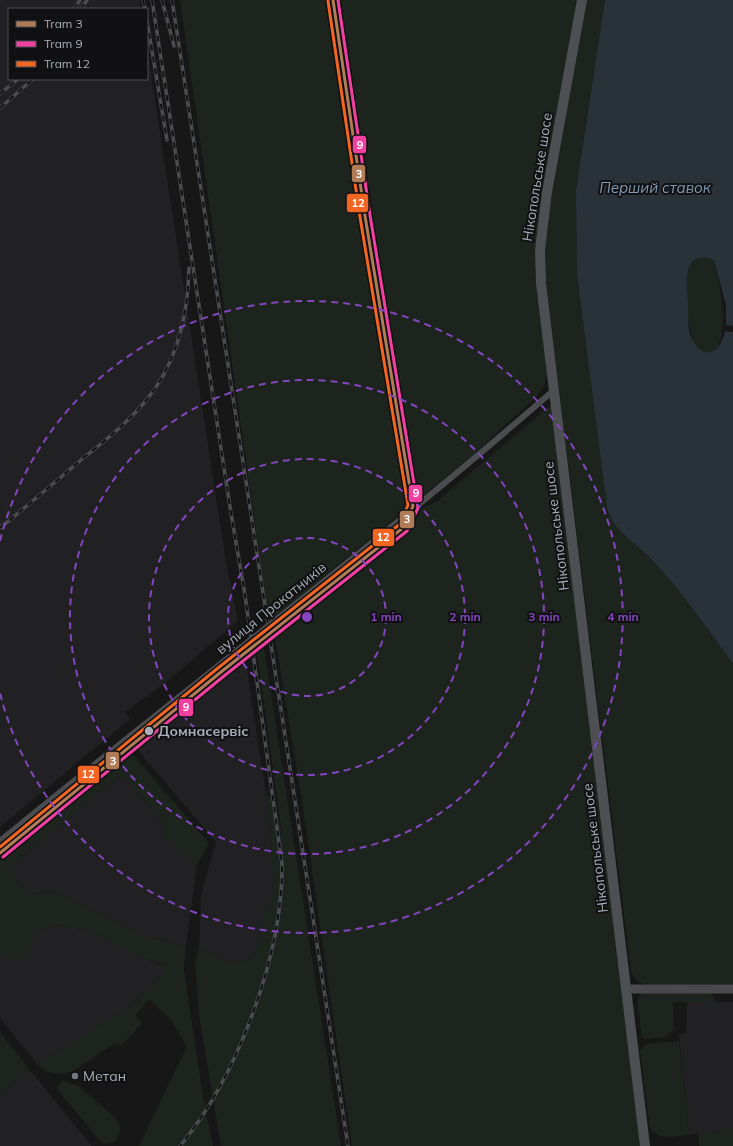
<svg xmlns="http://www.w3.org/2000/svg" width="733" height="1146" font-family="Mulish,sans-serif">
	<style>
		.built { fill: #212123 }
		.green { fill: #1d241e }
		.water { fill: #2a3239 }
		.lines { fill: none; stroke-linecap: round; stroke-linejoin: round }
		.street { stroke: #4b4c50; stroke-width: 6 }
		.secondary { stroke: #4a4a4e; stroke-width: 9 }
		.primary { stroke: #4d4f52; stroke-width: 10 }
		.rail-casing { stroke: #4b4c4f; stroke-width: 3.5 }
		.rail { stroke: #111113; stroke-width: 2; stroke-dasharray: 6; stroke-linecap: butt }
		.tram-1-casing { stroke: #111113; stroke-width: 6 }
		.tram-2-casing { stroke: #111113; stroke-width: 6 }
		.tram-3-casing { stroke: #111113; stroke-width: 6 }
		.tram-1 { stroke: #b07c57; stroke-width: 3 }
		.tram-2 { stroke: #f240a1; stroke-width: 3 }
		.tram-3 { stroke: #f26522; stroke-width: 3 }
		.ring { fill: none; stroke: #8446be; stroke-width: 2; stroke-dasharray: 7 5 }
		.stop-dot { fill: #a8adb8; stroke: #111113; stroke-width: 1.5 }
		.poi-dot { fill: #757880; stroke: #111113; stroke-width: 1.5 }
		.labels { text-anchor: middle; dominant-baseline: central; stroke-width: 4; stroke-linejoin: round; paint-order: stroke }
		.street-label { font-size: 14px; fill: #a8adb8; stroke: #111113 }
		.stop-label { font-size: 14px; font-weight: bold; fill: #a8adb8; stroke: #111113; text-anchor: start }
		.poi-label { font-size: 14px; fill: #a8adb8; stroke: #111113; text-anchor: start }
		.water-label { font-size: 15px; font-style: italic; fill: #7f9bb3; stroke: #111113 }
		.centre { fill: #8446be; stroke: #111113; stroke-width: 2 }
		.ring-label { font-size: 12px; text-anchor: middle; font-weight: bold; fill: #8446be; stroke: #111113; stroke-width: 4; stroke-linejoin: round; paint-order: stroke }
		.line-badge { stroke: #111113; stroke-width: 1.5 }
		.badge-label { font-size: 11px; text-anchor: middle; font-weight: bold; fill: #fff }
	</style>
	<rect width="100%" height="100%" fill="#171717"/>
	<path class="built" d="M0,0H139L141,9H9V79H147V49L226,562L238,621L164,684L125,712L130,719L0,827Z
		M245,657L266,795L271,840L274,894L264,910L261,939L256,952L248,961L231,962L199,948L201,894L216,842L136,748Z
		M122,775L164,823L163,839L172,841L182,848L193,864L197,865L186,946L144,935L56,892L29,894L7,869Z
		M56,925L89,930L142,957L164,966V973L127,1009L37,1064L0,1018V948L8,958L35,933Z
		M687,1002H733V1130L689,1134L679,1034L686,1033Z
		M29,1069L92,1146H0V1094Z"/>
	<path class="green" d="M180,0H577L543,191L547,375L544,386L536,397L468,459L269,621Z
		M587,0H605L576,191L577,275L607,507C612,531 638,544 654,562C683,593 708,629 733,664V984L645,985L636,980L631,971L546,282L545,250L552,193Z
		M705,256L714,260C719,281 733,342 711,353C706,354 701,353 697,348C687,334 683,282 690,265C693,259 699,258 705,256Z
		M551,405L641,1146H352L302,801L274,631L406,529L417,510L436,502Z
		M263,642L341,1146H221L199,1015L195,961L199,948L231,962L248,961L256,952L261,939L264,910L274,894L271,840L266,795L274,798L283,840L256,647Z
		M131,752L209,843L197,865L193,864C184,852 178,842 163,839L164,823L122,775L7,869L29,894L56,892L144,935L186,946L184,970L203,1097L213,1146H139L187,1046L170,1019L149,999L135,1016L142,1023L121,1046L114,1044L71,1072C57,1076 47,1074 37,1064L127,1009L164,973V965L142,957L89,930L56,925L35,933L24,960L8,958L0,948V861Z
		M643,992H709L714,997V1002H673L674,1029L666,1037L646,1039L642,1037L637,1000L639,996Z
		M0,1032L29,1069L0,1094Z
		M679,1041L689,1134C673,1136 661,1142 650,1128L640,1050L646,1044Z
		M63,1081L77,1085L115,1117C121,1126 121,1131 116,1141L106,1144L100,1141L57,1089L59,1084Z
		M733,1130V1146H699L698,1133Z"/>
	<path class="water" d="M605,0H733V326L726,325V305L714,260C679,247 688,289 688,309C689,319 687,330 692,339C704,362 721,353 725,331L733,332V664C708,629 683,593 654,562C638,544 612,531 607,507L577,275L576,191Z"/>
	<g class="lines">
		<path class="street" d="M0,841C184,690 374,547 554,390"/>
		<path class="secondary" d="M626,989H733"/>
		<path class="primary" d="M582,0L547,192L540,250L541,283L645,1146"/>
		<g class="rail-casing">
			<path id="rail" d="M143,0L145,9
				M152,0L230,507L245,595L282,864C283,954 238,1076 180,1146
				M162,0L174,46
				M172,0L348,1146
				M74,9L80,0
				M81,9L87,0
				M147,21L167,140
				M0,94L18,79
				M0,108L33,79
				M0,528C27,506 54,483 81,460C103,442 125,425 144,403C176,366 188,316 189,268"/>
		</g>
		<use href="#rail" class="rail"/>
		<g class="tram-1-casing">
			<path id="tram-1" d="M0,853L221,672L404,527L413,506L365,216L333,0"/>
		</g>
		<g class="tram-2-casing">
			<path id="tram-2" d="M3,857L224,676L407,531L418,508L370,215L338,0"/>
		</g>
		<g class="tram-3-casing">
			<path id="tram-3" d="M0,847L218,668L400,524L408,505L360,217L328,1"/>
		</g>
		<use href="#tram-1" class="tram-1"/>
		<use href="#tram-2" class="tram-2"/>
		<use href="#tram-3" class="tram-3"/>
	</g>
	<g class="ring">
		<circle cx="307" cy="617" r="79"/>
		<circle cx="307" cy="617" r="158"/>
		<circle cx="307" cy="617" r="237"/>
		<path d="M0 541A316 316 0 1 1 0 693"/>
	</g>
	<circle class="stop-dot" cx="149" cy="731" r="5"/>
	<circle class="poi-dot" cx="75" cy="1076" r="4"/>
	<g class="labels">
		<g class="street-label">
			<text transform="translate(537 177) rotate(-81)">Нікопольське шосе</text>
			<text transform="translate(556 526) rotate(-97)">Нікопольське шосе</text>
			<text transform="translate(271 608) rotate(-39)">вулиця Прокатників</text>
			<text transform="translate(595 848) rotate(-97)">Нікопольське шосе</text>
		</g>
		<g class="stop-label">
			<text x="158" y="731">Домнасервіс</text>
		</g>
		<g class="poi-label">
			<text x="83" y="1076">Метан</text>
		</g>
		<g class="water-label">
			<text x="655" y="187">Перший ставок</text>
		</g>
	</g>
	<circle cx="307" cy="617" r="6" class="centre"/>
	<g class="ring-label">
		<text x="386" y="621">1 min</text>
		<text x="465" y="621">2 min</text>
		<text x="544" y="621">3 min</text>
		<text x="623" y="621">4 min</text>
	</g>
	<g class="line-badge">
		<rect x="352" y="135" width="15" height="19" rx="4" fill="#f240a1"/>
		<rect x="351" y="164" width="15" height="19" rx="4" fill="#b07c57"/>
		<rect x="346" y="193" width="23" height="20" rx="4" fill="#f26522"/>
		<rect x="408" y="484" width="15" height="19" rx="4" fill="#f240a1"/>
		<rect x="399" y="510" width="16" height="19" rx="4" fill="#b07c57"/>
		<rect x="372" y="528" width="23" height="19" rx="4" fill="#f26522"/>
		<rect x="178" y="698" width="16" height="19" rx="4" fill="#f240a1"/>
		<rect x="105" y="751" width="15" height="19" rx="4" fill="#b07c57"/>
		<rect x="77" y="765" width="23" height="19" rx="4" fill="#f26522"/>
	</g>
	<g class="badge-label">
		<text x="360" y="149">9</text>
		<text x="359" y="178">3</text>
		<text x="358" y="207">12</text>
		<text x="416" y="497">9</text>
		<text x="407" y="523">3</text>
		<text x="383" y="541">12</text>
		<text x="186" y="711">9</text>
		<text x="113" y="765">3</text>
		<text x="88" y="778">12</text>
	</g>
	<rect x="8" y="8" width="140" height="72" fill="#111113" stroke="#4d4f55"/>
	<rect x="16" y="21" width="20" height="6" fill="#b07c57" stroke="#4d4f55"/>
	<text x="44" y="28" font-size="12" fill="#a8adb8">Tram 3</text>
	<rect x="16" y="41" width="20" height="6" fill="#f240a1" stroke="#4d4f55"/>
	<text x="44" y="48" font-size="12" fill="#a8adb8">Tram 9</text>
	<rect x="16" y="61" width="20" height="6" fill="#f26522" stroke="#4d4f55"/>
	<text x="44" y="68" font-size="12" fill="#a8adb8">Tram 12</text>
</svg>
